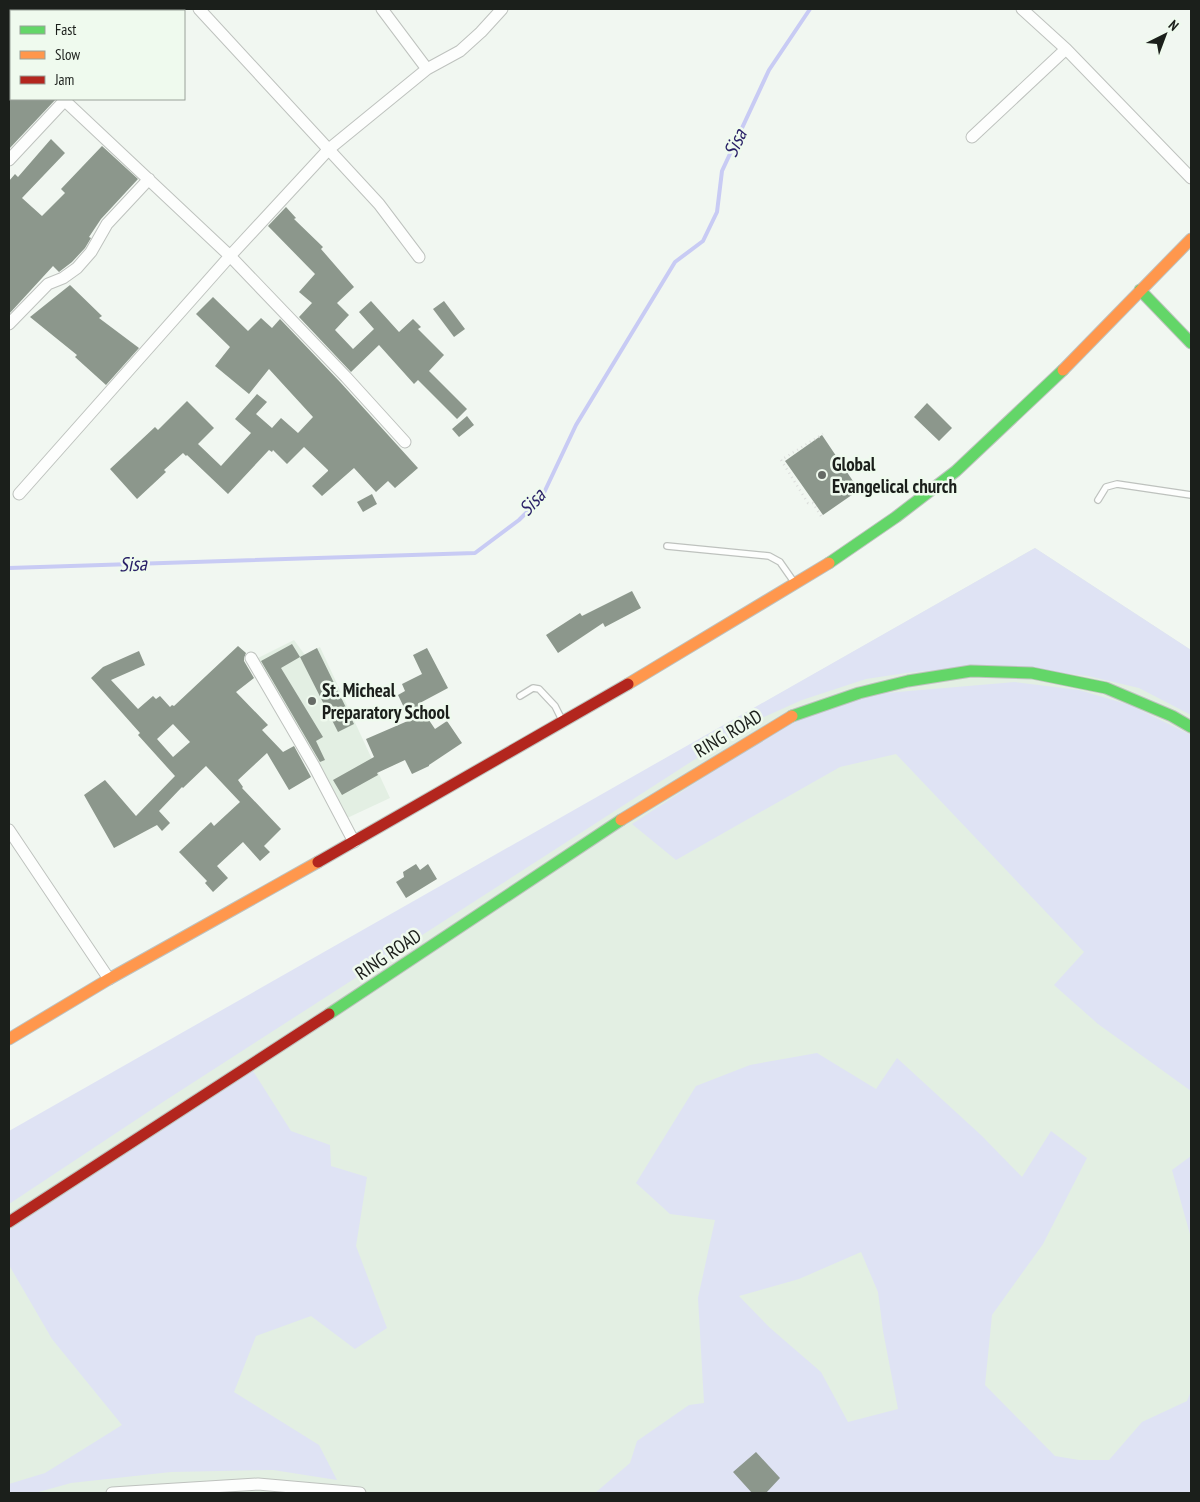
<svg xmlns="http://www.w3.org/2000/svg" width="1200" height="1502" font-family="'PT Sans Narrow',sans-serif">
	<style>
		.built { fill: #e3efe3 }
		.green { fill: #dfe3f4; fill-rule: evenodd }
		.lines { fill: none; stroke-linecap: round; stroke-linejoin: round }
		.stream { stroke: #c8cbf4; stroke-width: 4 }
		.building { fill: #8c978c; fill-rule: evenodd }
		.lane-casing { stroke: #bec2be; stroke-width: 8 }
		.street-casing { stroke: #bec2be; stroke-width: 13 }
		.fast-casing { stroke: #bec2be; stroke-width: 13 }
		.slow-casing { stroke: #bec2be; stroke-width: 13 }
		.jam-casing { stroke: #bec2be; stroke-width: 13 }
		.path { stroke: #dcdedc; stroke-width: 2.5; stroke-dasharray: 1 4; stroke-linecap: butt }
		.lane { stroke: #fdfefd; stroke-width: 5.5 }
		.street { stroke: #fdfefd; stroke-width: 11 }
		.fast { stroke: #63d668; stroke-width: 11 }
		.slow { stroke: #ff974d; stroke-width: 11 }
		.jam { stroke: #b3261e; stroke-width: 11 }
		.poi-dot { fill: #666b66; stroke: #effaee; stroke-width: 2 }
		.labels { text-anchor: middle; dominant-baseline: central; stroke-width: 5; stroke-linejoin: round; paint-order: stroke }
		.poi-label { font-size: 19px; font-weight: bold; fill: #1b1f1b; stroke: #effaee; text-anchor: start }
		.street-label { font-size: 19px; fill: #1b1f1b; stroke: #effaee }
		.water-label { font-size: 20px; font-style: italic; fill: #2a2167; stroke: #effaee }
	</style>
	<rect width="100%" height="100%" fill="#f1f7f1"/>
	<path class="built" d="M1035,548L1191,650V1493H9V1133Z
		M294,640L305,655L320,647L390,798L345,819L254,660Z"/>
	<path class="green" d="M1035,548L1191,650V715L1139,688L1088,676L986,665L906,673L866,679L802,700L764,717L728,738L166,1100L9,1204V1131Z
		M1015,682L1079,690L1130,705L1191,735V1091L1098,1024L1054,985L1084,952L896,754L840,767L676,860L632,824L775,731L822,710L874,694Z
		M817,1053L876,1089L897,1058L982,1136L1022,1177L1051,1131L1087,1158L1043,1244L992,1315L985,1385L1055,1456L1079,1460H1109L1142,1422L1187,1401L1191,1391V1493H595L630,1463L637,1441L689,1405L704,1403L698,1298L715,1220L670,1214L636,1183L696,1086L750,1065ZM861,1252L878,1292L883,1331L898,1409L848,1422L821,1372L769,1327L739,1296L799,1279Z
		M253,1071L291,1131L330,1145L331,1166L367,1177L356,1246L387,1328L355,1349L311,1316L256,1336L234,1392L319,1445L337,1480L273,1470L171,1472L71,1483L35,1493H9V1484L45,1473L122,1425L52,1339L9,1265V1230Z
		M1191,1156V1238L1172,1170Z"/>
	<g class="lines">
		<path class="stream" d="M9,568L475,553L519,520L542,497L576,425L675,262L703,241L717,212L722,171L769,70L810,9"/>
	</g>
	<path class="building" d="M9,99H56L9,149Z
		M51,139L65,153L22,198L42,216L65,193L61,189L102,146L138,179L101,219L89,237L91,238L85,248L72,262L59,272L53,266L9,314V181L15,174L18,177Z
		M286,207L296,218L294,219L323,247L321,249L354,287L337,303L349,315L335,330L353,349L374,329L359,312L371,301L399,332L413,319L421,327L418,329L444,355L429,371L467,409L457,419L418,380L414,384L379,345L351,372L299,317L312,303L299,292L315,274L268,226Z
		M70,285L102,316L99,318L139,348L106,385L75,357L77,355L30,317Z
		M213,297L248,331L261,318L272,328L280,319L340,382L418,468L395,488L388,481L376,492L354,468L322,496L312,486L328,471V470L304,447L287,464L273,450L272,452L269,450L228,494L187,455L186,456L183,453L164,470L166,472L137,499L110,469L155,427L158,430L187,401L214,428L198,444L221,466L251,433L235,419L257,394L267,402L256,414L272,428L281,418L298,433L313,417L269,369L249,394L215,366L230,347L196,314Z
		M444,301L465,329L454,337L433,309Z
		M927,403L952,428L939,441L914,417Z
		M467,416L474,425L459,437L452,429Z
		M822,435L859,490L823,515L785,461Z
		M372,494L377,504L363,512L357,502Z
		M632,591L641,608L605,627L603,623L558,653L546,635L580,613L582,616Z
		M292,644L300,657L281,668L323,737L316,741L325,760L320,762L261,661Z
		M238,646L246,653L244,658V661L254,678L236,692L268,725L262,730L283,752L294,746L311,777L289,790L267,753L238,780L243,787L242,788L281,829L264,846L270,852L260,861L243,842L217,866L228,878L213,892L205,883L207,881L179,852L211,822L214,826L240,802L206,766L183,788L182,787L159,811L170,823L162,831L157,825L114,848L84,795L105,780L136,816L175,776L138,735L140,733L91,678L103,667L139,651L145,665L111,680L138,709L153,696L156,699L160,696L170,707L172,705L174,706ZM173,724L190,742L173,757L157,739Z
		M317,648L354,724L338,732L300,657Z
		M427,648L448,688L418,704L435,729L447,721L462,743L429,765V766L412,774L405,760L377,773L378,775L342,795L333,780L374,757L366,739L410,720L398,695L405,691L402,684L422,674L413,655Z
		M416,864L420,870L428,864L437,879L406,898L396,882L404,877L403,872Z
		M756,1452L780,1478L766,1493H752L733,1472Z"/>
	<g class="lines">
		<g class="lane-casing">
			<path id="lane" d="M1098,500L1106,487L1117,484L1191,495
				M667,546L769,556L780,562L794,582
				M520,696L533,688L539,689L555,706L562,720"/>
		</g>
		<g class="street-casing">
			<path id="street" d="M199,9L379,204L419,257
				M382,9L427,69
				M1022,9L1066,49L1191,178
				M153,11L155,9
				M9,46L11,49
				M63,99L230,256L346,377L405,442
				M972,137L1066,49
				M9,160L66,99
				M9,324L48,284L63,278L77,268L91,252L107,224L149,179
				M19,494L230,256L329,149L427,69L460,51L481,32L502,9
				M251,658L314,766L354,842
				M9,830L109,979
				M112,1493L258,1484L360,1493"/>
		</g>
		<g class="fast-casing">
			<path id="fast" d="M1140,290L1191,343
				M829,563L896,517L956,471L1063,370
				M792,716L859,693L908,681L971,671L1032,673L1106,688L1172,716L1191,727
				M329,1014L621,820"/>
		</g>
		<g class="slow-casing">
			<path id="slow" d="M1063,370L1191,239
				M628,684L829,563
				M621,820L792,716
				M9,1039L109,979L318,862"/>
		</g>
		<g class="jam-casing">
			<path id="jam" d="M318,862L628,684
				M9,1222L329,1014"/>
		</g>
		<path class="path" d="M821,516L813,503H808L781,460L823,434"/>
		<use href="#lane" class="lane"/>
		<use href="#street" class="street"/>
		<use href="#fast" class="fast"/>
		<use href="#slow" class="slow"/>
		<use href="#jam" class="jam"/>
	</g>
	<g class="poi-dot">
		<circle cx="822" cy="475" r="5"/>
		<circle cx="312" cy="701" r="5"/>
	</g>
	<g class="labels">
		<g class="poi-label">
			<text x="832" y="464">Global<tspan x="832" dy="22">Evangelical church</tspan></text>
			<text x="322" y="690">St. Micheal<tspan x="322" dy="22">Preparatory School</tspan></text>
		</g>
		<g class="street-label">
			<text transform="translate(728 733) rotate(-31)">RING ROAD</text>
			<text transform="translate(388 954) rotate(-34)">RING ROAD</text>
		</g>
		<g class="water-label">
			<text transform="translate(735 143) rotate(-65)">Sisa</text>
			<text transform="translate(532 502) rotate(-47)">Sisa</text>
			<text transform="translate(133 564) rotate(-2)">Sisa</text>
		</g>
	</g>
	<rect width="1200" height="1502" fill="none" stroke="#1b1f1b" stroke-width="20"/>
	<rect x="10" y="10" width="175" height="90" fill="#effaee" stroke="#9aa29a"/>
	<rect x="20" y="26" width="25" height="8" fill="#63d668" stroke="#9aa29a"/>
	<text x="55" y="35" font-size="15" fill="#1b1f1b">Fast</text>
	<rect x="20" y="51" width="25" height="8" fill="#ff974d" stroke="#9aa29a"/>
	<text x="55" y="60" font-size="15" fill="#1b1f1b">Slow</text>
	<rect x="20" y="76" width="25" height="8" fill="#b3261e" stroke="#9aa29a"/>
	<text x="55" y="85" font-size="15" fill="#1b1f1b">Jam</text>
	<g transform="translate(1165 35) rotate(42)" stroke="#effaee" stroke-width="4" paint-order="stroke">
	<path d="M0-4L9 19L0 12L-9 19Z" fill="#1b1f1b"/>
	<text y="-8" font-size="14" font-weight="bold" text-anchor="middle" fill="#1b1f1b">N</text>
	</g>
</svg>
